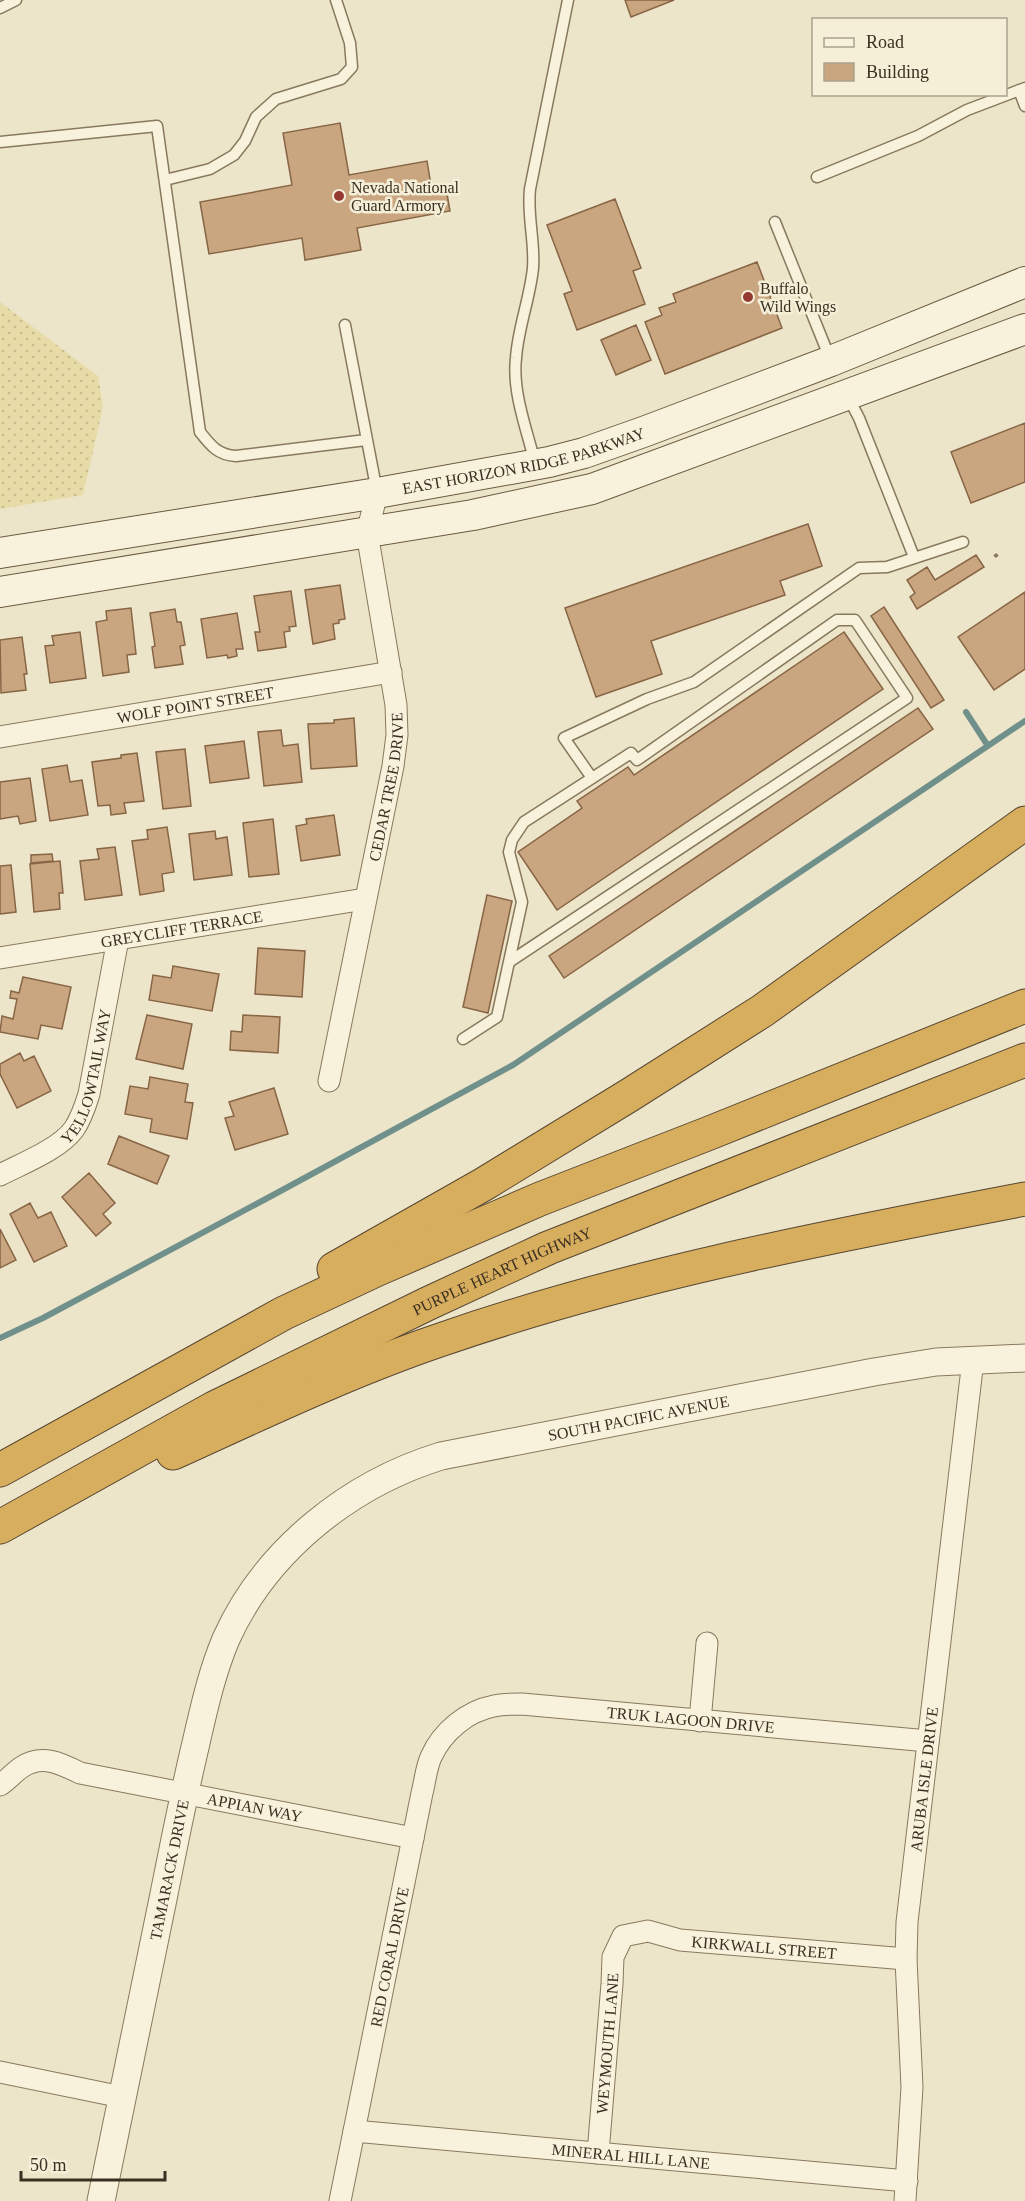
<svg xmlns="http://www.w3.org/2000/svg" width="1025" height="2201" font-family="'Times New Roman',serif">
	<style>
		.sand { fill: url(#sand-dots) }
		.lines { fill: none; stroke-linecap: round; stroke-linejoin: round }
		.stream { stroke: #70908b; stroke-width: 6 }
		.building { fill: #c9a680; stroke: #876545; stroke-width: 1.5 }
		.service-casing { stroke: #88795e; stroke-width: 13 }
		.minor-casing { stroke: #88795e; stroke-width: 23 }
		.tertiary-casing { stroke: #88795e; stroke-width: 29 }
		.secondary-casing { stroke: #6a5a41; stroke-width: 32 }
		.motorway-casing { stroke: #574732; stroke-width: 35 }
		.path { stroke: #88795e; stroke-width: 4; stroke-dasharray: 4.5 3; stroke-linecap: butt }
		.service { stroke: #f8f2dc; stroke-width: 10 }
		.minor { stroke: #f8f2dc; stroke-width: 21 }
		.tertiary { stroke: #f8f2dc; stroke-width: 27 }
		.secondary { stroke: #f8f2dc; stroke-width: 30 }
		.motorway { stroke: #d7ad5e; stroke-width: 33 }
		.poi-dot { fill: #953931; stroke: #f5efd8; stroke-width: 2 }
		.labels { text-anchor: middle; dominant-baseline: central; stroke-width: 5; stroke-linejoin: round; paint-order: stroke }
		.poi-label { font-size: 16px; fill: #3a2f21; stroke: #f5efd8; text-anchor: start }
		.street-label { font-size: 16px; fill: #3a2f21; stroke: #f5efd8 }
	</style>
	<defs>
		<pattern id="sand-dots" width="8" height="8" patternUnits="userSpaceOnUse" patternTransform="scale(1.5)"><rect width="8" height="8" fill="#e7dca7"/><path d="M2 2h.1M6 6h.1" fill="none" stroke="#c7bd8f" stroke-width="1.8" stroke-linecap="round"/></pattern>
	</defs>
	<rect width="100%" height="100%" fill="#ede5c9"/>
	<path class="sand" d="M0,302L98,376L103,407L83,495L0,509Z"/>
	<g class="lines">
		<path class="stream" d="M966,712L988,746
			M0,1338L43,1318L275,1194L513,1065L1025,721"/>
	</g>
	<path class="building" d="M625,0H674L631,17Z
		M340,123L349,175L427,161L432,191L446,188L450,211L357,228L361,250L305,260L302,238L209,254L200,202L292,185L283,133Z
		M615,199L641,268L633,271L645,304L577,330L564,294L572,291L547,225Z
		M757,262L782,328L665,374L645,322L662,315L659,308L676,302L673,294Z
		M636,325L651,360L616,375L601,340Z
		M1025,423V482L971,503L951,452Z
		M808,524L822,566L780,581L785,595L651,641L662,674L596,697L565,608Z
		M976,555L984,567L917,609L910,597L915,593L907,580L927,567L935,580Z
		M340,585L345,619L339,620V623L333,624L335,639L313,644L305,590Z
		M291,591L296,626L289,627L290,631L284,632L286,647L258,651L255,632H260L254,596Z
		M1025,592V669L994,690L958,637Z
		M884,607L944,700L931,708L871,616Z
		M131,608L136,654L127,655L129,672L103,676L96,622L107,620L106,611Z
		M175,609L177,622H181L185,645L180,646L183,664L155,668L152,647L155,646L150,613Z
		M237,613L243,649H236L237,656L228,658L227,655L207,658L201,619Z
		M80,632L86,678L50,683L45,646L54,645L52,636Z
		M844,632L883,689L557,910L518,852L582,808L577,801L628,767L634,775Z
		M22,637L27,674H24L26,690L1,693L0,640Z
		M918,708L933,729L564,978L549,956Z
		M354,718L357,766L311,769L308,724L334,723V720Z
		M281,730L283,746L298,744L302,782L264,786L258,732Z
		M244,741L249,778L210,783L205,746Z
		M185,749L191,806L163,809L156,752Z
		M137,753L144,801L124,803L126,813L111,815L110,805L98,806L92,762L121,758V755Z
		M67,765L70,782L82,780L88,815L50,821L42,769Z
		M30,778L36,821L20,824L18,816L0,819V782Z
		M334,815L340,855L301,861L296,826L307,824L306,819Z
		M273,819L279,874L249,877L243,823Z
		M167,827L174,872L162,874L164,891L140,895L132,841L148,839L147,830Z
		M215,831L216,839L227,837L232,875L194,880L189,834Z
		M115,847L122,895L85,900L80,861L99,859L97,849Z
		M52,854L53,861L31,863V855Z
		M60,861L63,893H59L60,909L34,912L30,864Z
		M11,865L16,912L0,914V866Z
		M487,895L512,901L488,1013L463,1007Z
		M258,948L305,951L302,997L255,994Z
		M173,966L219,974L212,1011L149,1000L153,975L171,978Z
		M23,977L71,987L62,1029L41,1025L38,1039L0,1032L2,1016L13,1019L17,999L10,998L11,991L19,993Z
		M147,1015L192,1024L183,1069L136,1059Z
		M243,1015L280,1017L278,1053L230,1050L231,1031L242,1032Z
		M20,1053L24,1061L34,1056L51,1091L17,1108L0,1074V1064Z
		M150,1077L188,1084L185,1102L193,1103L187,1139L150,1132L152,1119L125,1114L130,1086L148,1089Z
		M274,1088L288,1134L235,1150L225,1118L234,1116L229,1102Z
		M119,1136L169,1156L157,1184L108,1164Z
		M89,1173L115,1203L103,1214L111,1223L96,1236L62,1197Z
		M30,1203L38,1218L51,1212L67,1246L34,1262L10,1214Z
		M0,1229L16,1260L0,1268Z"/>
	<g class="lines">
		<g class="service-casing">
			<path id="service" d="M0,8L16,0
				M1019,90L1025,106
				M0,142L157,126L200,432C211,446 218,455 236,456L366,440
				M817,177L918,136L967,110L1025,88
				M165,180L210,169L234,155L245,141L256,117L276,99L341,79L352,67L350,43L336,0
				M775,222L831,361
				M345,325L377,492
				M848,397L859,418L914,557
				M535,463C527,430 512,392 516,358C518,328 530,298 533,268C535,241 527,216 530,189L568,0
				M592,778L564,738L647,699L694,682L859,568L887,567L963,542
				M463,1039L497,1017L522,902L509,852L512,840L524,822L631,753L637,760L837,620H855L907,698L509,962"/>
		</g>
		<g class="minor-casing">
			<g id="minor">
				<path id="s1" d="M0,737L391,672"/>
				<path id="s2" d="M0,958L365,899"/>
				<path id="s3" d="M329,1081L393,766L397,735L396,705L367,533L377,493"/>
				<path id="s4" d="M0,1175C21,1164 60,1149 74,1129C81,1119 85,1107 89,1094L118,939"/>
				<path d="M700,1721L707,1643"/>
				<path id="s5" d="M0,1785C8,1780 14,1772 22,1767C42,1754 60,1763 80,1773L413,1838"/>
				<path d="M0,2072L122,2097"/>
				<path id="s6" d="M354,2131L907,2181"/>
				<path id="s7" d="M598,2153L612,1984L613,1957L623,1936L648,1931L680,1940L906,1959"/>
				<path id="s8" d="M340,2201L422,1793C425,1782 426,1768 431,1757C442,1732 467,1711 494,1706C503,1704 512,1704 522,1704L928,1741"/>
				<path id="s9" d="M905,2201L912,2087L906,1959L907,1922L973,1360"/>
			</g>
		</g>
		<g class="tertiary-casing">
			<g id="tertiary">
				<path id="s10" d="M101,2201C122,2099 143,1996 164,1894C174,1844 184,1793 196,1743C204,1708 212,1672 226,1639C266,1550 350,1484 441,1456L874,1372L936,1362L1025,1358"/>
			</g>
		</g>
		<g class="secondary-casing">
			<g id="secondary">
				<path id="s11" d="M0,553L377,493L549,462L584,453L646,431L831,361L1025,282"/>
				<path d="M0,592L473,515L592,489L1025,329"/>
			</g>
		</g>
		<g class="motorway-casing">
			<g id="motorway">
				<path d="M334,1269L484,1184L628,1096L762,1011L1025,823"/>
				<path d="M173,1453C261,1413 349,1371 440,1340C630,1274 828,1237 1025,1199"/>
				<path d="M0,1470L284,1313L378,1269L540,1199L707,1134L1025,1006"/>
				<path id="s12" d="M0,1527L214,1408L429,1303L548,1248L1025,1060"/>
			</g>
		</g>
		<path class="path" d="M995,554L997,557"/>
		<use href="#service" class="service"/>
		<use href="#minor" class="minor"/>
		<use href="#tertiary" class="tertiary"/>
		<use href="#secondary" class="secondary"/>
		<use href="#motorway" class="motorway"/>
	</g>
	<g class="poi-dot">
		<circle cx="339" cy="196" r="6"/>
		<circle cx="748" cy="297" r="6"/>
	</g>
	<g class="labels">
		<g class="poi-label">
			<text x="351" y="187">Nevada National<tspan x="351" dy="18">Guard Armory</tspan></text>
			<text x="760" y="288">Buffalo<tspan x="760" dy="18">Wild Wings</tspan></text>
		</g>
		<g class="street-label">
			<text stroke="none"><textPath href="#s11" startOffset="532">EAST HORIZON RIDGE PARKWAY</textPath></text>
			<text stroke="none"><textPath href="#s1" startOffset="198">WOLF POINT STREET</textPath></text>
			<text stroke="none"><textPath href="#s3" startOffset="300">CEDAR TREE DRIVE</textPath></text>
			<text stroke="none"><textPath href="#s2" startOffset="184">GREYCLIFF TERRACE</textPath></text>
			<text stroke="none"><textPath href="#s4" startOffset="142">YELLOWTAIL WAY</textPath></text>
			<text stroke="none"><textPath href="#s12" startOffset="564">PURPLE HEART HIGHWAY</textPath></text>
			<text stroke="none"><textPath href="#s10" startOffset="1068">SOUTH PACIFIC AVENUE</textPath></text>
			<text stroke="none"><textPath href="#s8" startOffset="735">TRUK LAGOON DRIVE</textPath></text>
			<text stroke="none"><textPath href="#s9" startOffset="423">ARUBA ISLE DRIVE</textPath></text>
			<text stroke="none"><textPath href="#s5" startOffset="268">APPIAN WAY</textPath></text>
			<text stroke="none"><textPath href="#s10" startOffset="338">TAMARACK DRIVE</textPath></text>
			<text stroke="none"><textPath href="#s7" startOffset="363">KIRKWALL STREET</textPath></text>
			<text stroke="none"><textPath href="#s8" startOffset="249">RED CORAL DRIVE</textPath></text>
			<text stroke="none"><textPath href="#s7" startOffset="110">WEYMOUTH LANE</textPath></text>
			<text stroke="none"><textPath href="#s6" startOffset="278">MINERAL HILL LANE</textPath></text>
		</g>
	</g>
	<rect x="812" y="18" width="195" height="78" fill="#f5efd8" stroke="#aaa28f" stroke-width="1.5"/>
	<rect x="824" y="38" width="30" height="9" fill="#f8f2dc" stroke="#aaa28f" stroke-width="1.5"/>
	<text x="866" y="48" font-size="18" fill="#3a2f21">Road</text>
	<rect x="824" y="63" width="30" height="18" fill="#c9a680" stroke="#aaa28f" stroke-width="1.5"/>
	<text x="866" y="78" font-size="18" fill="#3a2f21">Building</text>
	<path d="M21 2171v9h144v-9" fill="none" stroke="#3a2f21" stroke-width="3"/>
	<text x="30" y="2171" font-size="18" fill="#3a2f21" stroke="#f5efd8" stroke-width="4.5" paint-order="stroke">50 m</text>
</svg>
